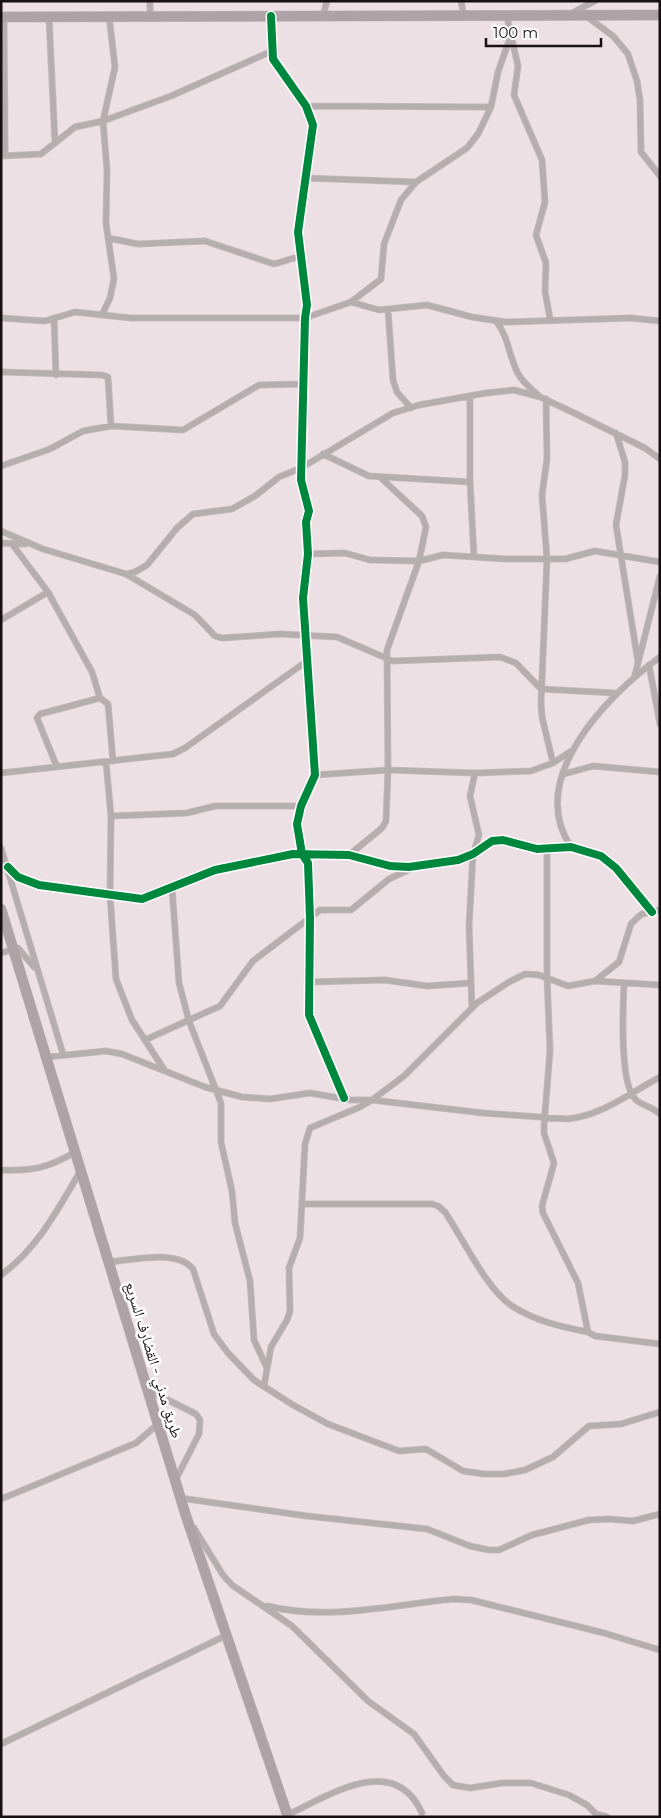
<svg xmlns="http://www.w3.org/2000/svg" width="661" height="1818" font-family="Montserrat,'Noto Naskh Arabic',sans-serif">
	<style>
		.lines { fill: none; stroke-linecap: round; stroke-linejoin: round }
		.minor-casing { stroke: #c6bbbf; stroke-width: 7 }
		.trunk-casing { stroke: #c6bbbf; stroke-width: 11 }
		.minor { stroke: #b6adaf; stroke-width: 5.5 }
		.trunk { stroke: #aea2a6; stroke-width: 10 }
		.cycleway-casing { stroke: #fff; stroke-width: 11 }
		.cycleway { stroke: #00873e; stroke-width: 8 }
		.labels { text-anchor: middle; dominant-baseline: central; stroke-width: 5; stroke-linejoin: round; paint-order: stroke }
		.street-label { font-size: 15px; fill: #170f11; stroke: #fff }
	</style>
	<rect width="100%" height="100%" fill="#ede0e4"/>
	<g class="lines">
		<g class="minor-casing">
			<path id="minor" d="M461,1L464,16
				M572,13L595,1
				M150,16V1
				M271,16L273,59L306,106L313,125L298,232L307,305L305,318L301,480L309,511L306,522L308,554L303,598L315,775L301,806L297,824L302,854L308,863L310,918L309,1015L344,1098
				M323,16L327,1
				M586,16L613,36L628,54L637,81L640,100L641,152L660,176
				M4,17L5,155
				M49,17L55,143
				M507,17L518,66L514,95L542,160L545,202L536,235L546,263L545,291L550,319
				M306,106L491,107
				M1,156L41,154L75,127L103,121L171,96L272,51
				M305,178L416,182
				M108,238L138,244L205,241L274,264L301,256
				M351,302L381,279L384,244L401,200L416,182L467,148L478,134L491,107L498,72L511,35
				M388,310L393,380L397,392L411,408
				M102,315L110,298L114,279L106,223L107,170L103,121L115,67L109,16
				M1,318L45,321L75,312L131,318H305L351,302L379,310L427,305L472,317L505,322L631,318L660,321
				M54,318L56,375
				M496,321C508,337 507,347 514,364C518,378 528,386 538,395
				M1,372L102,375L108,377L111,426
				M470,396V482L474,557
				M546,399L547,459L542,495L547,559L541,703L542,717L553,763
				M616,433L625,462V475L616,525L638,662
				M323,454L369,476L470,482
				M1,466L50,449L83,431L111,426L183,430L259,385L302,384
				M1,531L43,549L126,574L195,615L215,636L222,638L280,634L337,637L393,661L500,657L516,663L541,689L615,693
				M1,543L25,544
				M12,544L48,592L92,672L100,698
				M308,554L345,553L370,560L419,561L443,555L506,559H565L595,551L660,562
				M127,574L135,572L147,565L177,528L193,514L232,509L255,496L279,477L301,468L393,413L419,405L486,393L514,390L540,397L570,411L645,448L660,459
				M1,620L48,592
				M649,665L660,724
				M635,675L660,576
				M106,762L111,816L110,896L116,979L132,1020L165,1071
				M57,767L37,718L40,714L100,698L108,704L113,761
				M1,773L173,754L185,748L307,661
				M564,774L593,766L660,772
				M315,775L388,770L475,773L531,771L553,763L573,750
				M111,816L187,813L215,806H301
				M571,847C525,778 608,695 660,657
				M1,848L63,1054
				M547,848V978L550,1050L544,1126V1133L554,1163L542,1206L543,1213L578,1283L588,1332L595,1336L660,1344
				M349,855L382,828L386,821L388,770L387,650L419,561L426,527L422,516L380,477
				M8,867L18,877L39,885L142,899L215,870L293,854L349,855L390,866L409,867L458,860L473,854L492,841L503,840L537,849L571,847L601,856L616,868L652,912
				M172,888L179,983L189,1021L221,1103V1142L232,1191L235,1223L250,1281L254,1340L267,1368
				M1,953L18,948L34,967
				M595,981L619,962L631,924L637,918L642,914L660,910
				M310,982L385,980L427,986L471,983
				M624,984C623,1007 619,1085 636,1100C643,1106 653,1107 660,1114
				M472,1008L469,926L473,854L479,835L470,796L475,773
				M145,1040L220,1006L253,961L320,910H351L389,879L415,867
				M47,1057L106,1051L122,1054L205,1087L242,1097L270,1099L310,1093L351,1100H372L404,1076L477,1003L509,982L525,974L539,975L568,986L595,981L660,985
				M1,1170C32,1171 49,1168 75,1152
				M302,1204H432L438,1206L445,1212C462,1237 487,1290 512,1306C535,1321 562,1327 588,1332
				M109,1262C132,1260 177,1249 193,1269L214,1334L228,1353L254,1380L293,1405L328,1424L399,1451L426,1449L463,1471L484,1474H504L525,1470L553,1457L589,1426L621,1424L660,1412
				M1,1275C38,1248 58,1209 81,1170
				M264,1386L271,1347L287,1320L290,1311L289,1268L300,1238L305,1144L310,1128L360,1107L372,1100L483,1113L568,1119C603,1115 630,1093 660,1077
				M148,1390L196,1414L200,1420L199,1434L175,1481
				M180,1498L307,1516L427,1529L470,1546L489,1550H499L532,1535L589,1520L609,1519L633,1521L660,1514
				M1,1499L136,1443L158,1424
				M194,1528L223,1575L232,1585L292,1626L368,1701L414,1734L444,1776L453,1785L470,1788L502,1783H531L569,1795L587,1805L599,1817
				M267,1606C327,1621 392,1605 453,1599L471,1600L604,1633L660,1650
				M1,1744L227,1635
				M596,1814L607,1817
				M287,1815C329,1796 394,1751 422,1813"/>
		</g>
		<g class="trunk-casing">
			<path id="trunk" d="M1,17L660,15
				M1,909L186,1516L288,1817"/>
		</g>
		<use href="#minor" class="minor"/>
		<use href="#trunk" class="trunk"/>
		<g class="cycleway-casing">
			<path id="cycleway" d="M271,16L273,59L306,106L313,125L298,232L307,305L305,318L301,480L309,511L306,522L308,554L303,598L315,775L301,806L297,824L302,854L308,863L310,918L309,1015L344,1098
				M8,867L18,877L39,885L142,899L215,870L293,854L349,855L390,866L409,867L458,860L473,854L492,841L503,840L537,849L571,847L601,856L616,868L652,912"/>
		</g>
		<use href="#cycleway" class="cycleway"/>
	</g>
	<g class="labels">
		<g class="street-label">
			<text transform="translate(154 1360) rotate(73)">طريق مدني - القضارف السريع</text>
		</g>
	</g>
	<rect width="661" height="1818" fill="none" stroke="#170f11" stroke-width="5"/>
	<path d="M486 38v8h115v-8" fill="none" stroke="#170f11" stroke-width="2.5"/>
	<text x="493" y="38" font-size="15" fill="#170f11" stroke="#ffffff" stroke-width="4" paint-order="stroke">100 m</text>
</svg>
